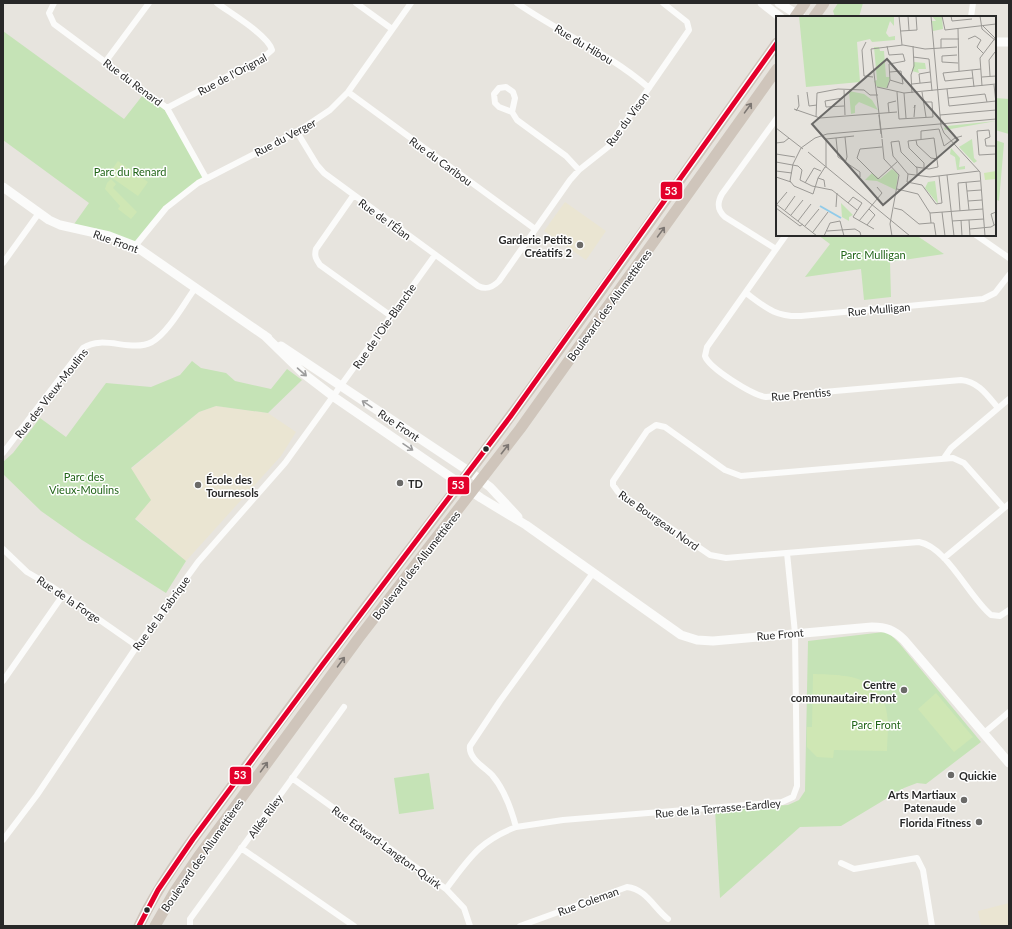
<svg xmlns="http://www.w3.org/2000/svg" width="1012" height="929" font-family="Lato,sans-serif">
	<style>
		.education { fill: #eae5d2 }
		.green { fill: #c5e3b6 }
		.pitch { fill: #cfe7b4 }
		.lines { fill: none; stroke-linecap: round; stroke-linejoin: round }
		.street { stroke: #fbfbfa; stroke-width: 6 }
		.secondary { stroke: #fbfbfa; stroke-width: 9 }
		.highway { stroke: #cfc5bb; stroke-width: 11 }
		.bus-1-casing { stroke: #fff; stroke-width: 8 }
		.bus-1 { stroke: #e4002b; stroke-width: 5 }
		.oneway { stroke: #7c7672 }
		.oneway2 { stroke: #9c9c9c }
		.poi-dot { fill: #6b6a68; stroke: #fff; stroke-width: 1.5 }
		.bus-dot { fill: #282828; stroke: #fff; stroke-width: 1.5 }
		.labels { text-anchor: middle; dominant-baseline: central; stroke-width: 3; stroke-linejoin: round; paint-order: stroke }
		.street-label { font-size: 11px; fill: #282828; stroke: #fff }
		.park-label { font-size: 11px; fill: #226519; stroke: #fff }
		.poi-label { font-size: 11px; font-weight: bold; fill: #282828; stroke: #fff; text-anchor: end }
		.inset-river { fill: none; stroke: #91cbe9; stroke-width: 2 }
		.inset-road { fill: none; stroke: #9b9995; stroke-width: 1 }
		.view { fill: #6b6a68; fill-opacity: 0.15; stroke: #6b6a68; stroke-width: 2 }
		.inset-edge { fill: none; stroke: #282828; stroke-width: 2 }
		.line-badge { stroke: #fff; stroke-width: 1.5 }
		.badge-label { font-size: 11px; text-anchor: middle; font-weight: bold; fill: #fff }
	</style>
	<rect width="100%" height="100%" fill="#e7e4de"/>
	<path class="education" d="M565,202L606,231L586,260L544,231Z
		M216,406L268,413L296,432L281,456L186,561L135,518L131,469L199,412Z
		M1009,903V926H981L978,911Z"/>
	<path class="green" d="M838,3H863L859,17H835L833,11Z
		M3,31L124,119L146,91L160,102L206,178L177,199L135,246L72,227L89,203L3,140Z
		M995,98L1009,99V134L995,130Z
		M995,140L1004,143L999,201L995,199Z
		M818,235H916L944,254L890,262L891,297L864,300L861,269L805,277L830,244Z
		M192,361L201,368L226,373L235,381L271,389L287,369L302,380L268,413L216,406L199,412L131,468L151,500L135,519L186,561L166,593L82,540L41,511L3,474V462L13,453L40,418L66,437L106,383L151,387L180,375Z
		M884,632L890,634L899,643L981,742L926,784L917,783L904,788L841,826L800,827L720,898L715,810L788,805L799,800L805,791L808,641Z
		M429,773L434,809L399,814L394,778Z"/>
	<path class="pitch" d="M118,161L148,182L138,196L108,175Z
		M111,179L116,184L113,188L137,212L131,219L118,209L120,206L105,189L107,183Z
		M813,674C843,675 882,674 887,714C889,726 887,739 887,751L834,750L833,758L817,757L807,747V727H812Z
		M936,693L973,737L954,752L918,709Z"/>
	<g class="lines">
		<path class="street" d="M54,3L49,13L54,24L167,108L206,178
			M356,3L392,29
			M517,3C560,33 609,53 649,88
			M971,17L973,3
			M106,61L149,3
			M348,92L535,229
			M167,108L264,57L272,50C268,35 230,13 217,3
			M512,112L499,107L495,103L494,94L499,88L506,87L513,92L515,98L512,112L517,120L566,156L579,170
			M297,132L317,165L324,173L478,286C486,290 492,288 499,281L570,180L579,170L608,147L689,30L687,22L663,3
			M353,196L316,249C314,256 316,259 320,265L391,316
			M786,235L707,347L705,356C709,368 752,395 766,397L961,380C979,382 987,395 998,408
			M976,235L1009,258
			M135,246L166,208L198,183L297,132L330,110L348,92L411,3
			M776,249L725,217C717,210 717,203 722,194L777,118
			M3,263L39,213
			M746,293C765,307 775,317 801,316L983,299L995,293L1009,275
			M3,453L83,348C104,334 130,353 152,342C169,332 184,303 196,287
			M944,458L951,448L1009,399
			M1004,508L964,463L953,458L741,476L725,470L665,427L656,425L647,431L613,481V485L618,492L710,555L726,558L919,542C947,547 969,597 991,615L1000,616L1009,610
			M3,549L27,572L51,586L137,646
			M944,558L1009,504
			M593,573L500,701L470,746C468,758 484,767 492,775C504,789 511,808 516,827L563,820L782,802L793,797L797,786L795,633L787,553
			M3,681L63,595
			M984,733L1009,712
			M292,778L446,889L464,908L470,926
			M3,840L37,795L137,646L198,562L285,463L435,255
			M241,848L354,926
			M841,863L854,869L917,858L923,870L932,926
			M446,889C469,859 479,841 516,827
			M190,926V919L344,707
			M520,926L627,887C646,889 654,908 668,919"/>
		<path class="secondary" d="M762,3L780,17
			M779,3L801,17
			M995,42H1009
			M3,187L49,220L60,225L109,236L135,246L268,338
			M264,335L304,374L334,397L481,498L526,525L681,635L697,640L713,641L872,627C886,627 894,630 904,640L1009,763
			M281,346L470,472L490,487L518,517"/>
		<path class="highway" d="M795,17L805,3
			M814,17L824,3
			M139,926C162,877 198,833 230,789C291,705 354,622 417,540C543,378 658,209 777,43
			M155,926L175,891L198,857L358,639L520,429L777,69"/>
		<g class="bus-1-casing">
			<path id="bus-1" d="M139,926L158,890L193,839L323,664L510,417L777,43"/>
		</g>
		<use href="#bus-1" class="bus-1"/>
	</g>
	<defs><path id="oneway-shaft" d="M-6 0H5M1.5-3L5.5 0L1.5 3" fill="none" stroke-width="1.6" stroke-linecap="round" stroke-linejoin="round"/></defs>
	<g class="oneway">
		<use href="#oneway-shaft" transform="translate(748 108) rotate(-54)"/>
		<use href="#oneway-shaft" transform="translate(661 232) rotate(-54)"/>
		<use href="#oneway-shaft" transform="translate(505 449) rotate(-52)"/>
		<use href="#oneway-shaft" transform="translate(341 662) rotate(-54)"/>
		<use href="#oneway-shaft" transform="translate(264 767) rotate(-54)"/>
	</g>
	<g class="oneway2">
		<use href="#oneway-shaft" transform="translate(302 372) rotate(41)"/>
		<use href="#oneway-shaft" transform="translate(367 404) rotate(-146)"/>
		<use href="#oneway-shaft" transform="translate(408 447) rotate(34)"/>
	</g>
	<g class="poi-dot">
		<circle cx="580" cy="245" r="4"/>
		<circle cx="400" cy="483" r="4"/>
		<circle cx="198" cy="485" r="4"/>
		<circle cx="904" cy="690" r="4"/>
		<circle cx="951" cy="775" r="4"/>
		<circle cx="964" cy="800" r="4"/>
		<circle cx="979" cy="822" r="4"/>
	</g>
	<g class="bus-dot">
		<circle cx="486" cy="449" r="3.5"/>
		<circle cx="147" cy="910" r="3.5"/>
	</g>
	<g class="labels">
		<g class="street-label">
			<text transform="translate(584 44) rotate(31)">Rue du Hibou</text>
			<text transform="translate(232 74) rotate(-28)">Rue de l'Orignal</text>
			<text transform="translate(133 82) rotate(37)">Rue du Renard</text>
			<text transform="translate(627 119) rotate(-54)">Rue du Vison</text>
			<text transform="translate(285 137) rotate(-28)">Rue du Verger</text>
			<text transform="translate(441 161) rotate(36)">Rue du Caribou</text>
			<text transform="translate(385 219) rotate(36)">Rue de l'Élan</text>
			<text transform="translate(116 241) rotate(20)">Rue Front</text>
			<text transform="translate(609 305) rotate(-54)">Boulevard des Allumettières</text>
			<text transform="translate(879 309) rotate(-5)">Rue Mulligan</text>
			<text transform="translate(384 326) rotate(-55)">Rue de l'Oie-Blanche</text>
			<text transform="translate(51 393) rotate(-52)">Rue des Vieux-Moulins</text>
			<text transform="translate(801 394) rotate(-5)">Rue Prentiss</text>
			<text transform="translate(399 425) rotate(34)">Rue Front</text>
			<text transform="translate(659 520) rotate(35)">Rue Bourgeau Nord</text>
			<text transform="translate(416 565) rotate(-52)">Boulevard des Allumettières</text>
			<text transform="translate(69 599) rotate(34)">Rue de la Forge</text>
			<text transform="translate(161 613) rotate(-54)">Rue de la Fabrique</text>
			<text transform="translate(780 634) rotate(-5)">Rue Front</text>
			<text transform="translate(718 808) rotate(-5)">Rue de la Terrasse-Eardley</text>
			<text transform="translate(265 816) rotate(-54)">Allée Riley</text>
			<text transform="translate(387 847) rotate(36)">Rue Edward-Langton-Quirk</text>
			<text transform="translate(202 855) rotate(-55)">Boulevard des Allumettières</text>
			<text transform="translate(588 901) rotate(-20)">Rue Coleman</text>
		</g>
		<g class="park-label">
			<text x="130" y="171">Parc du Renard</text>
			<text x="873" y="254">Parc Mulligan</text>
			<text x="84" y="476">Parc des<tspan x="84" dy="13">Vieux-Moulins</tspan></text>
			<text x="876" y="724">Parc Front</text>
		</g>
		<g class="poi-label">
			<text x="572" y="239">Garderie Petits<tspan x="572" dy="13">Créatifs 2</tspan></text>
			<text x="206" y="479" text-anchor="start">École des<tspan x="206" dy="13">Tournesols</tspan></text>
			<text x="408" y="483" text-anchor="start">TD</text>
			<text x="896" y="684">Centre<tspan x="896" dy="13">communautaire Front</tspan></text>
			<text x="959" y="775" text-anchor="start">Quickie</text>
			<text x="956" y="794">Arts Martiaux<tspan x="956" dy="13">Patenaude</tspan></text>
			<text x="971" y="822">Florida Fitness</text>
		</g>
	</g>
	<g transform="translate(776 16)">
		<rect width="220" height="220" fill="#e7e4de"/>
		<path d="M23,0H118V10L114,5L110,17L113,21L119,20V24L96,26L94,23L81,26L84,66L30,71ZM156,0H166L167,13L157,15L156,5H160ZM98,31H103L104,35H108L110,61H114L111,72L101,71L98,65L101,64ZM138,46L149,47L150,53H142L143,57L136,55ZM73,75L88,78L96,84L102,94L83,86L79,90V97L75,98ZM220,105L169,114L168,112L171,110ZM196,123L198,142L201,145L198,147L183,131ZM175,132L184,142L183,151L189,150V153L181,154L179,141L174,138ZM116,153L122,158L120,174L101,165L89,164L96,157L104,163ZM159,165L162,188L149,172L152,166ZM65,187L77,199L73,201V205L66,201Z" fill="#c5e3b6"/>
		<path d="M220,155V163L209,164L208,157Z" fill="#cfe7b4"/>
		<path class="inset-river" d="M44,190L65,202"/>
		<path class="inset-road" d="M123,0L126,29M132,0L133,14M155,0L165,110M166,0L169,14L220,8M175,0L176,5L196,3M204,0L206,13L220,25M207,10L220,23M182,13L183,55M125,15L141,14L140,0M192,23L199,20L205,24L201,31L207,37M90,26L86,34L88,60L97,61M165,32V23H183M181,39L166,40V46L182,47M137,41L153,43L156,75M196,54L198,71M114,56L125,55L127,68L114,64M214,60L213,44L219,36M206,61L220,60M197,62L169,65L167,57L205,53M144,67L143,58L154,56M136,68L155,66M218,69L220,87M206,70L204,42L220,21M101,71L128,77L220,68M111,72L114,64L113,48L129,45L127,38L113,39L111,30M171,73L173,90L220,85M68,74L69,99M31,76L33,90L41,89M121,76L123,103L157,101L156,86H147M146,76L150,101M128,77L130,102M136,77L135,59L138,50L137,30M67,82L49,85L50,91L68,90M172,82L209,78L211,86M138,92L139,89L138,101M18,93L44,102L121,96M20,95L23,90L22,79M113,97L112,87L120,85M103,99L105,118M164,99L220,94M40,101L41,77L62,73L88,74L94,79H102M165,110L168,117L204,156L209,220M0,112L27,133M60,122L62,141L84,156V161M106,122L95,33L127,29L149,33L181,31M106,123L108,143L123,159L114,208L116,220M145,123V115L163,113L168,130L179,122L186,120M140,124L141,129L155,142L161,143M0,127L8,126L13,122M220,130H210L209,123L214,121L213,114L201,115L203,139L220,138M106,131L84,133L81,142L102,163L122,145M25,132L17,148L14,165L18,170L37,178L42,162L49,151M25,132L39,122L51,118L220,103M32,136L134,220M0,138L19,141M0,146L22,150L26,154L24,164L36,170L56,174L81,194M69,147L71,141L69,121M140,151L153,153L162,151L158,122L132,125L133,132L148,147V152M50,152V123L78,120M0,155L16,157M132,158L117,140L115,126L123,125L125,136L141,152V159M132,158L131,166L146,169L160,188L166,187L163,160M132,158L154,161L203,155M171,159L178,220M0,161L15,166M42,162L48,164L49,171M190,166L193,194M29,167L38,152L45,155M121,173L142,178L154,197L155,207M191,175L205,174M192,185L206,184M72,187L77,181L86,187L77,201L98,213M0,188L41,220M1,188L11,176M60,191L61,177M0,192L24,210L27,208M118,192L126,194L143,208L155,207M9,194L19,180M184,195L182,167L204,165M166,196L169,220M154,197L207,193M15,199L27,184M185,204L186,220M193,204L194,220M22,205L35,188M83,205L106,177L101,171M176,205L208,203M155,207H158L160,220M91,209L99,199L93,193M218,209L215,198L220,196M29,210L43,193M194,213L215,211L220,208M51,215L79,213L84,216L85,220M37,216L52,196M48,220L54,207L64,205L68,220"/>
		<path class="view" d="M111,43L182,124L107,189L36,108Z"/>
		<rect width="220" height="220" class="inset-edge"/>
	</g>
	<g class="line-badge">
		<rect x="660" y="181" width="23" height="19" rx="4" fill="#e4002b"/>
		<rect x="447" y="476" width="23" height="19" rx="4" fill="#e4002b"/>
		<rect x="229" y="766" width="23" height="19" rx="4" fill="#e4002b"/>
	</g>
	<g class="badge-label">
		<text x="671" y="195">53</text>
		<text x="458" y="489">53</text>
		<text x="240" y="779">53</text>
	</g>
	<rect width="1012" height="929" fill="none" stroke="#282828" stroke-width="8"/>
</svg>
